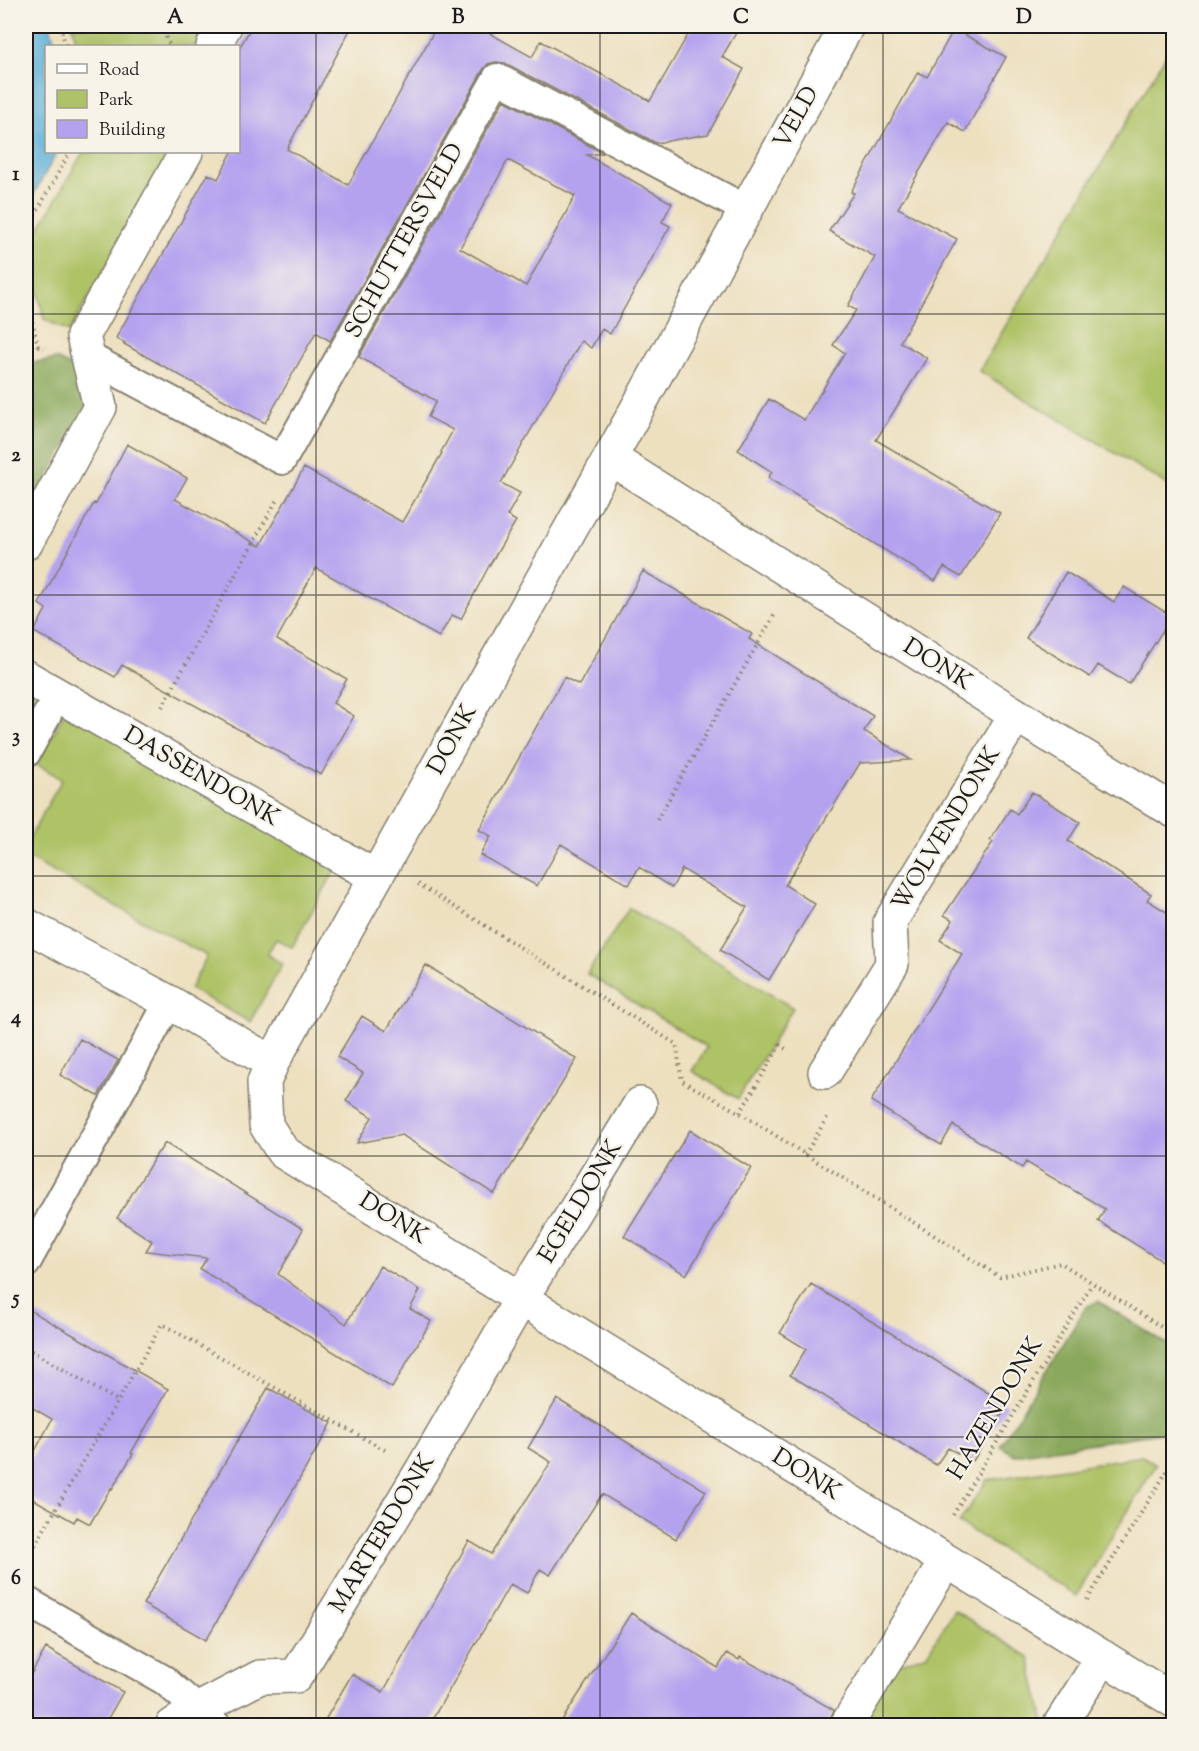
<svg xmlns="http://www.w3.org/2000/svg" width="1199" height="1751" font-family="'Sorts Mill Goudy',serif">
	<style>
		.green { fill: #aec266; stroke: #656f41; stroke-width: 1.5 }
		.forest { fill: #8aa85b; stroke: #53623c; stroke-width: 1.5 }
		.water { fill: #5cafd7; stroke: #3c667a; stroke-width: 1.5 }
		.building { fill: #b4a2ef; fill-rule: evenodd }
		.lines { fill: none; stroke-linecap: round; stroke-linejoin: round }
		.service-casing { stroke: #847e6e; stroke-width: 32 }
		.minor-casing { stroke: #847e6e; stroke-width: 36 }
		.path { stroke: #847e6e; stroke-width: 4; stroke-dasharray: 1.5 4.5; stroke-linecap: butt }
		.service { stroke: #fff; stroke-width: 28 }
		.minor { stroke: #fff; stroke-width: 33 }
		.grid { fill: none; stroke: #1c1c1c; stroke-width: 1.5; stroke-opacity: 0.55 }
		.labels { text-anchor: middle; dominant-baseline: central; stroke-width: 4.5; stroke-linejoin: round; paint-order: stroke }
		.street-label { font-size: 24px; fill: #1c1c1c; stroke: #f7f3e8 }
		.neatline { fill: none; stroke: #1c1c1c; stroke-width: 2 }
		.grid-label { font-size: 20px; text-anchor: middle; font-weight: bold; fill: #1c1c1c }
	</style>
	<rect width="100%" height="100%" fill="#f7f3e8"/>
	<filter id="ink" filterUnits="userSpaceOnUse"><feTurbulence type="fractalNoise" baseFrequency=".0167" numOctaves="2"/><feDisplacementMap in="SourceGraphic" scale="12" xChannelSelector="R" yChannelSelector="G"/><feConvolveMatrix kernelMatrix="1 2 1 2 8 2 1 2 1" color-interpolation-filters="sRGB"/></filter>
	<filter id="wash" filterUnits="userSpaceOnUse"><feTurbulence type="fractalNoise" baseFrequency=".008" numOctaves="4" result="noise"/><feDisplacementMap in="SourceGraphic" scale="24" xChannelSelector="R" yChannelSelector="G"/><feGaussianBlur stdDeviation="1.35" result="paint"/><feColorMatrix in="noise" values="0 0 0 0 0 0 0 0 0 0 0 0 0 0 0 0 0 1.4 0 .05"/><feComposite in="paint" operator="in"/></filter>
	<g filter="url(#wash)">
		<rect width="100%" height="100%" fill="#ede0bf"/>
		<path class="green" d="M72,26H208L197,46H78Z
			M1173,43V488L979,371Z
			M83,152H172L69,332L44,319L28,248Z
			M26,687L42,697L26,726Z
			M66,711L337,867L292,947L276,939L267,954L282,964L250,1022L190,989L207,956L26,857V844L62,779L36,764Z
			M629,908L793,1008L738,1099L692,1071L707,1047L587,974Z
			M1142,1456L1156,1465L1076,1596L959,1523L987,1480Z
			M954,1610L1029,1657L1045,1725L858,1726L895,1665L927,1654Z"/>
		<path class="forest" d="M56,359L82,372L90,401L26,515V364Z
			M1098,1301L1173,1348V1431L1015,1455L1000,1446L1086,1307Z"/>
		<path class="water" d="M26,26H50L56,46H46V152H57L26,208Z"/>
		<g id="blocks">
			<path class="building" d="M252,26H352L287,149L348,185L437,26H477L532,57L541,41L650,101L693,26H740L722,57L744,69L708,134L656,143L505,63L496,62L488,64L483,70L330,341L316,332L265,423L124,344L125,343L116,338L208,174L218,179L232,152H238V50Z
				M954,29L1006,57L965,132L948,122L898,208L957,239L900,342L927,358L876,440L1000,513L961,577L944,567L935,581L768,478L772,472L738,450L769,399L804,420L845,353L833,345L856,310L848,306L875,257L829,231L854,193L851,192L918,72L927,77Z
				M504,100L603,153L587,155L672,203L662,222L670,226L610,334L602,329L591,348L581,341L501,483L520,493L507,516L516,521L489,566L461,619L452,615L439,637L316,568L277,639L347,679L333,703L354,716L321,775L122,665L115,677L34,632L46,609L39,604L94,503L96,504L127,444L187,478L175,499L260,546L304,468L402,522L442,453L441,452L453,430L428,417L436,401L359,357ZM508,160L575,196L526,286L460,248Z
				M643,571L752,634L749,639L873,716L864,731L911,760L860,763L785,885L815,904L769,980L720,950L747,907L682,869L672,888L639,867L629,885L561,844L537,886L480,855L491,836L479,830L564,677L579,685Z
				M1066,572L1114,602L1124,587L1172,616L1129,684L1098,665L1090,677L1026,638Z
				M1032,792L1080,822L1068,841L1151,894L1147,900L1173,916V1268L1098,1221L1105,1209L1026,1162L1022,1168L953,1125L941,1145L871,1101L962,954L940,940L953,920L944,915L993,842L990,840L1010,809L1017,814Z
				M426,965L577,1059L494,1194L402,1135L357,1143L372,1117L346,1101L363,1073L337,1057L362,1016L386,1031Z
				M80,1039L118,1060L98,1096L60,1075Z
				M690,1130L751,1168L686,1275L624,1236Z
				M165,1143L303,1229L298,1238L299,1239L278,1274L346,1324L380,1266L420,1290L410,1309L431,1321L392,1388L200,1269L207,1258L146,1251L152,1241L117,1218L158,1152H159Z
				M811,1284L1008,1405L973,1461L948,1448L936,1465L790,1375L806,1349L780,1333Z
				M26,1308L168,1389L131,1453L133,1454L112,1489L111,1488L90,1524L77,1517L74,1522L26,1495V1468L52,1419L26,1404Z
				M268,1388L332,1423L206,1640L143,1604Z
				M557,1399L706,1491L676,1539L602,1494L550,1575L540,1569L527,1593L510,1584L432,1720L442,1725H322L352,1674L383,1692L469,1541L491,1554L551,1462L528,1448Z
				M631,1613L718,1668L727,1653L739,1660L740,1657L834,1710L827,1725H559Z
				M46,1648L123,1692L104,1725H26V1683Z"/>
		</g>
	</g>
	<g filter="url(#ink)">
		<use href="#blocks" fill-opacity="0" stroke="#847e6e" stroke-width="1.5"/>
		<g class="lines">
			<g class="service-casing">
				<path id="service" d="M89,357L282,460L497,78L747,210
					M26,753L47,715
					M26,1263L169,1002
					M26,1601L164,1680L217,1726"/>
			</g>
			<g class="minor-casing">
				<path id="minor" d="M847,26L610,458L272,1063L264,1082L266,1125L283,1152L1174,1701
					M213,46L225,26
					M610,458L1016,715L1174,811
					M26,543L100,407L83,336L186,152
					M26,677L376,877
					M26,925L169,1002L272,1063
					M825,1072L892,964L890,922L1016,715
					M172,1726L197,1710L260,1677L296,1676L422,1470L521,1299L640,1104
					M846,1726L946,1561
					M1059,1726L1103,1657"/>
			</g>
			<path class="path" d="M60,26L66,46
				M161,26L170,46
				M26,231L70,152
				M26,292L38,347
				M26,349L38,347L44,348
				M162,707L278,498
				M657,820L776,612
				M418,884L676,1044L682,1081L740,1113L1000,1277L1061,1263L1174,1335
				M740,1113L780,1045L789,1051
				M805,1155L829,1114
				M26,1348L118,1401
				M953,1515L1092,1284
				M26,1561L162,1324L385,1450
				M1087,1600L1174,1460"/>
			<use href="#service" class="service"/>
			<use href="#minor" class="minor"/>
		</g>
	</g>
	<path class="grid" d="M316,26V1726M600,26V1726M883,26V1726M26,314H1174M26,595H1174M26,876H1174M26,1156H1174M26,1437H1174"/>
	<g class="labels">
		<g class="street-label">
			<text transform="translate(797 118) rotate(-61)">VELD</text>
			<text transform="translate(405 241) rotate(-61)">SCHUTTERSVELD</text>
			<text transform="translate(937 665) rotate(32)">DONK</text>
			<text transform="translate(453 740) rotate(-61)">DONK</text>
			<text transform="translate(201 777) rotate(30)">DASSENDONK</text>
			<text transform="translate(947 829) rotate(-59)">WOLVENDONK</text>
			<text transform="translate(581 1202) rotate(-59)">EGELDONK</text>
			<text transform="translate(393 1219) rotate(32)">DONK</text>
			<text transform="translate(996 1409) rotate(-59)">HAZENDONK</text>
			<text transform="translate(806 1475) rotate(32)">DONK</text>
			<text transform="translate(383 1534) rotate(-59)">MARTERDONK</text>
		</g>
	</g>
	<rect width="1199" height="1751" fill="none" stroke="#f7f3e8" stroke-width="66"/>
	<rect x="45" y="45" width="195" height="108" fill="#f7f3e8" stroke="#9f9d96" stroke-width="1.5"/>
	<rect x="57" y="64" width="30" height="9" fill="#ffffff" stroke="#9f9d96" stroke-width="1.5"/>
	<text x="99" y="75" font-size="18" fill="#1c1c1c">Road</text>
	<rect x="57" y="90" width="30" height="18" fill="#aec266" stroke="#9f9d96" stroke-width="1.5"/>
	<text x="99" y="105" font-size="18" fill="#1c1c1c">Park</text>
	<rect x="57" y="120" width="30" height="18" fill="#b4a2ef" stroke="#9f9d96" stroke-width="1.5"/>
	<text x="99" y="135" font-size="18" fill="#1c1c1c">Building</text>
	<rect x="33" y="33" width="1133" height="1685" class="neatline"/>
	<g class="grid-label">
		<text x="175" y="23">A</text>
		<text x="458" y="23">B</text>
		<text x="741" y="23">C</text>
		<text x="1024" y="23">D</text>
		<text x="16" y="180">1</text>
		<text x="16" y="461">2</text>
		<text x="16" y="742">3</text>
		<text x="16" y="1023">4</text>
		<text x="16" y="1304">5</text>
		<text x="16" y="1584">6</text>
	</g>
</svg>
